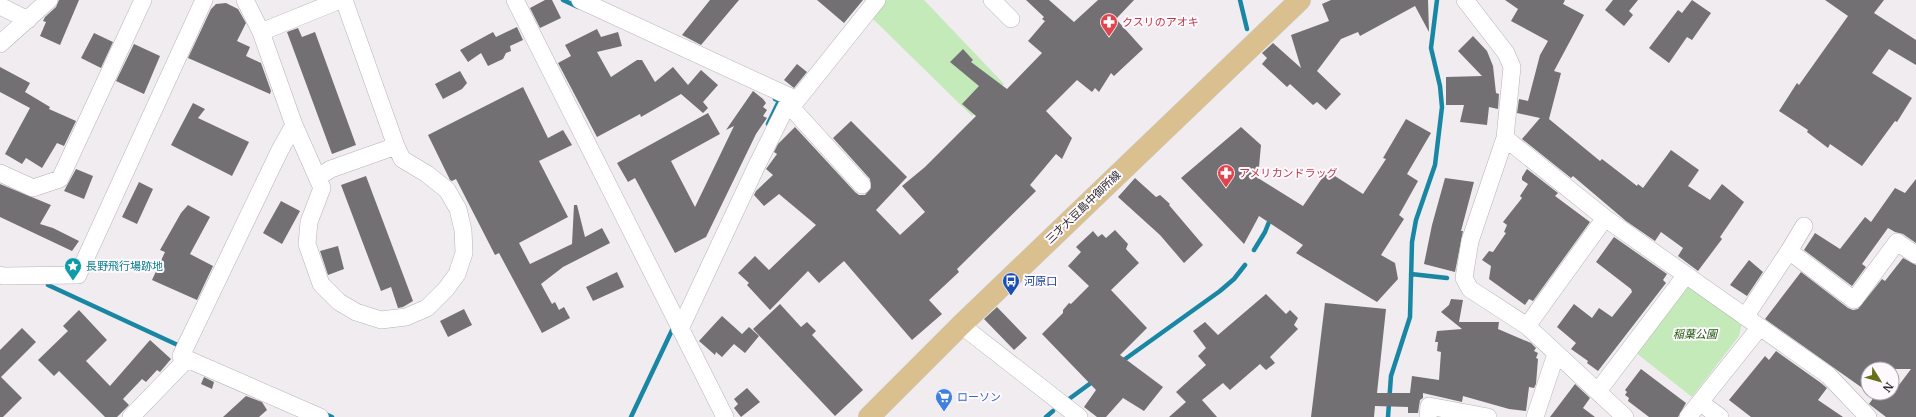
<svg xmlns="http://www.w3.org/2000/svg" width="1916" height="417" font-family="Merriweather,'Noto Sans JP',serif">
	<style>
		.green { fill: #c3eab8 }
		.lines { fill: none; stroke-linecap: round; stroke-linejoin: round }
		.stream { stroke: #1987a3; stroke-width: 4.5 }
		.building { fill: #737074 }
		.minor-casing { stroke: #b7b3b8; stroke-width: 18 }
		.major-casing { stroke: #ccc; stroke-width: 22 }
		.minor { stroke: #fff; stroke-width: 17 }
		.major { stroke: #d9c08e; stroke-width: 21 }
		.labels { text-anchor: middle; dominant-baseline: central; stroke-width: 4; stroke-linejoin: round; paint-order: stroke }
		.health-label { font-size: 11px; fill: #be3a42; stroke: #fdf9fe; text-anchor: start }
		.street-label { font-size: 11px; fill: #2b292b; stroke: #fdf9fe }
		.culture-label { font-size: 11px; fill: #0d838f; stroke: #fdf9fe; text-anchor: start }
		.transit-label { font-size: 11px; fill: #164399; stroke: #fdf9fe; text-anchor: start }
		.park-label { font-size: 11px; font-style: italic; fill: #225c0a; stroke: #fdf9fe }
		.shop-label { font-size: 11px; fill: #366cbe; stroke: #fdf9fe; text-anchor: start }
	</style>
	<rect width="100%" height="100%" fill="#f0ecf0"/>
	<path class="green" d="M884,0H924L1004,84L972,116L870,16Z
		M1685,287H1694L1742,322L1739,336L1692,397L1635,352Z"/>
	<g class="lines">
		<path class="stream" d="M563,0L578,7
			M1240,0L1247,29
			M768,124L779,101L775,99
			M1254,250L1265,232L1271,217
			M1411,274L1447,278
			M48,285L182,347
			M1121,362L1220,291L1234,279L1245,265
			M1069,399L1095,380
			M323,413L332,417
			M631,417L674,326
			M1046,417L1053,411
			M1388,417L1391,376L1410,317L1412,242L1416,220L1435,165L1442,107L1440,86L1431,48L1437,0"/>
	</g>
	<path class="building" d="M59,0H79L60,45L40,36L46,22L43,21L45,17L56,7Z
		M545,0H552L561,18L540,28L530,8Z
		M710,0H739L701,45L682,35Z
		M817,0H863L844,23Z
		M1026,0H1049L1074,22L1098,0H1134L1116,19L1143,49L1114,76L1111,73L1099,92L1095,88L1092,92L1077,80L1046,111L1072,138L1062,159L1056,154L1030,185L1036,191L957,269L959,272L929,300L942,314L912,340L844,261L819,283L808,271L770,310L747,285L749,283L738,273L755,256L769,270L816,225L779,194L764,206L754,195L756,191L773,175L766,169L777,154L774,152L778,144L795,127L855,192L859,195H865L871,188L870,179L833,138L851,121L907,177L876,210L900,235L925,212L902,186L925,167L976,116L962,104L979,86L950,62L963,49L973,60L971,62L1007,89L1042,53L1028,41L1045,21L1042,19L1044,17Z
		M1331,0H1428L1429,32L1415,6L1360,36L1358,32L1341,39L1317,71L1341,94L1326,110L1317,102L1313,105L1290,84L1287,87L1262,64L1267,58L1262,53L1273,43L1301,68L1291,35L1329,21L1322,4Z
		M1505,0H1565L1563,4L1584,15L1554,71L1561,73L1549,119L1600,161L1602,159L1637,186L1638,184L1643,188L1671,150L1699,170L1688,186L1710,200L1722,184L1744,202L1720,237L1722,239L1698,271L1678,256L1683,248L1661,232L1655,241L1626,221L1573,176L1571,178L1522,139L1540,118L1517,113L1519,99L1528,101L1540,55L1548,41L1511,21L1518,9Z
		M1613,0H1638L1629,11L1633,15L1624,26L1605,10Z
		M1692,0L1711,13L1692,40L1687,37L1669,63L1649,48L1678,10L1682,13Z
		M1825,0H1884L1874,13L1916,40V65L1889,49L1872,73L1912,98L1897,122L1895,121L1862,166L1830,144L1828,148L1807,132L1808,130L1779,111L1797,83L1799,85L1848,16Z
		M226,3L238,9L246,23L237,41L250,47L246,56L261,63L271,91L270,94L188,58L211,9L216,4Z
		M517,27L523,40L510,46L511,51L506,53L503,59L488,66L481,53L468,62L460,50L493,32L496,37Z
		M298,28L302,37L315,32L356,145L332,154L287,32Z
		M597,29L601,37L618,32L622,46L597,52L611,77L637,60H642L655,82L673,67L688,85L701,70L718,85L703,102L708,108L703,113L681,94L641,117L640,114L597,137L558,63L571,56L565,45Z
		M94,33L113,42L101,68L81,58Z
		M1473,36L1487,51L1493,66L1496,93L1499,94L1498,109L1489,107L1487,125L1460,122L1464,105H1446V77L1482,76L1458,51Z
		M134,44L160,56L144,94L116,81Z
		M797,64L807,72L794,88L784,80Z
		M0,67L30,83L25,92L50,107L49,109L76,121L64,146L57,143L42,168L26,158L22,164L5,154L30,108L0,92Z
		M460,71L467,83L462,89L443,99L435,84Z
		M523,87L548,138L563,130L572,145L539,161L568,217L519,243L530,264L572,244L574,205H577L585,237L602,228L610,243L563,267L541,284L552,304L555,302L559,310L564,307L570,318L542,333L499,253L495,255L456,179L452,181L450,180L428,135Z
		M753,91L763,99L766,103L763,107L767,110L763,116L767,118L756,134L706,237L675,253L635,178L628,182L617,163L708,113L720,134L671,161L695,207L734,126L726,130Z
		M193,103L205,109L198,118L249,142L232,176L171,145Z
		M1406,119L1431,133L1407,174L1418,181L1399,215L1404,219L1381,255L1395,263L1398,279L1377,302L1296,253L1303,245L1259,216L1244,244L1181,178L1241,127L1261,145L1258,178L1303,206L1327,171L1363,194L1386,159L1383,158Z
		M76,169L93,176L84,199L64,191Z
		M1527,169L1558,193L1555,196L1590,222L1533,301L1529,299L1525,305L1489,279L1491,266L1482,260L1489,251L1493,252L1506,233L1504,232L1507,225L1503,222L1522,198L1520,196L1528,184L1522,180V177Z
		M366,176L413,301L403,307L398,308L391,287L381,291L341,185Z
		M1135,178L1156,197L1160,195L1170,204L1169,205L1203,245L1184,263L1160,235L1118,197Z
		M1445,178L1474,182L1461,231H1463L1455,272L1424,264L1432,225Z
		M1916,179V243L1903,234L1895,232L1888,228L1862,264L1866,267L1852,286L1804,250L1815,233L1840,249L1865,217L1871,222L1895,188L1905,193Z
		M139,182L153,189L137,224L122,217Z
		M0,184L51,205L40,224L53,228L79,241L72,251L0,217Z
		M281,201L300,211L282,244L263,233Z
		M188,205L210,217L190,254L213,266L197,300L152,280L165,252L160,250L181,213Z
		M1115,230L1128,244L1126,249L1139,263L1111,290L1147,328L1120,355L1163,387L1144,411L1123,398L1106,417H1097L1084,407L1096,390L1042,334L1063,313V310L1069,303L1071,304L1089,286L1068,266L1081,252L1076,247L1093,231L1098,237L1102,234L1106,238Z
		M1614,237L1667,274L1663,280L1666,283L1598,371L1587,363L1588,361L1571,349L1576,343L1557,327L1574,304L1592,318L1599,308L1612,317L1632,292L1631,289L1596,262Z
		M338,246L344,269L328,275L320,251Z
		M1903,258L1916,265V417H1886L1869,404L1877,393H1893L1911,369H1868V392L1765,319L1801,272L1848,308L1853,310L1858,309L1882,279L1885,281Z
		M1749,260L1763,272L1747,296L1730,285Z
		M617,272L624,287L593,301L586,287Z
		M1266,294L1286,314L1290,310L1298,318L1294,325L1298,329L1270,357L1275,363L1266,370L1260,364L1230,390L1223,383L1202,400L1217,417H1169L1186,402L1176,392L1206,365L1198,356L1206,348L1193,331L1205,322L1218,335Z
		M1451,299L1463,300L1459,322H1499L1498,329L1531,343L1536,348L1534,351L1538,353L1536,358L1538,359L1536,384L1534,388L1529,387L1526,411L1509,409L1463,396L1462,402L1423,393V398L1420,400L1418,413H1408V407L1375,406L1374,417H1311L1325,303L1386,309L1377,393H1410L1412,376L1439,380L1441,352L1437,351L1438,342H1435L1437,331L1462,329L1441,312L1449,305Z
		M780,304L801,327L807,322L816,331L812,335L863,390L835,416L753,329Z
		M997,307L1027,338L1014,350L984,319Z
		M464,309L472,325L448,337L440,321Z
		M79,310L107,340L86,361L110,386L150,340L171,359L160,372L157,370L146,382L142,379L123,399L129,405L117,417H105L59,371L54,376L38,360L68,331L63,326Z
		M722,316L742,334L749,327L759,336L745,353L734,344L722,357L716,352L715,355L699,341Z
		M22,328L36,342L1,377L22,398L3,417H0V350Z
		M1776,351L1821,383L1827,388L1818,400L1843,417H1751L1729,400L1765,356L1769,360Z
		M1641,369L1686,403L1678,417H1649L1628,401L1629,398L1625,395L1627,392L1625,390Z
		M204,377L214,382L212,389L201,384Z
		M1575,384L1590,398L1583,408L1595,417H1550Z
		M747,388L760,402L741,417L734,408L738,404L734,399Z
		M246,396L262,402L267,410L259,417H223Z"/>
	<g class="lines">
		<g class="minor-casing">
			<path id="minor" d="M245,0L261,32L294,125L322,188L309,222L307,244L321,284L339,302L356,312L381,320L406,317L427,308L446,289L457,274L464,253L463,230L458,209L447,190L427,174L402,159L396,146L344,0
				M515,0L725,417
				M580,0L797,100L877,0
				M992,0L1011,19
				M1465,0L1506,53L1512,67L1505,138L1470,241L1464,278L1470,289L1527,326L1625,417
				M0,6L28,20
				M261,32L340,0
				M0,44L49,0
				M788,104L862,185
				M1505,138L1605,218L1828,375L1868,417
				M0,173L33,188L60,179L143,0
				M318,177L331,169L396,146
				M1789,251L1804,226
				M0,275L3,276L78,275L204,0
				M1745,317L1789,251L1854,300L1897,242L1916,255
				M961,325L1079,417
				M1527,326L1605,218
				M680,329L757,165L791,97
				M187,359L320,417
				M1598,391L1686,275
				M1701,403L1720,417
				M131,417L187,359L181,356L280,150L294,125
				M1428,417L1429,406L1488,417
				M1535,417L1556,354
				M1688,417L1760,327"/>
		</g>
		<g class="major-casing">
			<path id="major" d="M869,417L961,325L1300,0"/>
		</g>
		<use href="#minor" class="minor"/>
		<use href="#major" class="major"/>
	</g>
	<defs>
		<g id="pharmacy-pin" transform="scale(0.9)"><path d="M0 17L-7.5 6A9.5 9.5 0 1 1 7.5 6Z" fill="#e0444e" stroke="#fdf9fe"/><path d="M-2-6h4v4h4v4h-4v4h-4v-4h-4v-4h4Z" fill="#fff"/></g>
		<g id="sight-pin" transform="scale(0.9)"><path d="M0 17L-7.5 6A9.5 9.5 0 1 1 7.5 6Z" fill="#0f9aa8" stroke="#fdf9fe"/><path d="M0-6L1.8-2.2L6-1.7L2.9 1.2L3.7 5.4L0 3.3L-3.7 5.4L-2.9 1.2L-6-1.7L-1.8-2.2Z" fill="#fff"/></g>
		<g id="bus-pin" transform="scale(0.9)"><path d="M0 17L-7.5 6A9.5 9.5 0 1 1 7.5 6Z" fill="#1a4fb4" stroke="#fdf9fe"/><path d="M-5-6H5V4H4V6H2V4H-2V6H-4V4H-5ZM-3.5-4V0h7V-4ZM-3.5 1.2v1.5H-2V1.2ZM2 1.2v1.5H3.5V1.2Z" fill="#fff"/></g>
		<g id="supermarket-pin" transform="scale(0.9)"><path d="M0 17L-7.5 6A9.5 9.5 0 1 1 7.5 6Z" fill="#3f7fe0" stroke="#fdf9fe"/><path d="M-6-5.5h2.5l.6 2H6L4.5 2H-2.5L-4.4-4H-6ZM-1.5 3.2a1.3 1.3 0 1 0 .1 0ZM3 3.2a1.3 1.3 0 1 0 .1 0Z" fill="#fff"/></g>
	</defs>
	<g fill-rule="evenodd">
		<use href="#pharmacy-pin" x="1109" y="22"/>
		<use href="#pharmacy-pin" x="1226" y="173"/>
		<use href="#sight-pin" x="73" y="266"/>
		<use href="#bus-pin" x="1011" y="281"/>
		<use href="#supermarket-pin" x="944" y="397"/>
	</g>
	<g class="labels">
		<g class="health-label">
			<text x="1122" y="22">クスリのアオキ</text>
			<text x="1239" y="173">アメリカンドラッグ</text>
		</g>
		<g class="street-label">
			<text transform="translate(1083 207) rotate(-44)">三才大豆島中御所線</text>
		</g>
		<g class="culture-label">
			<text x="86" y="266">長野飛行場跡地</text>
		</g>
		<g class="transit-label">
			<text x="1024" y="281">河原口</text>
		</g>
		<g class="park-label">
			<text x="1695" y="334">稲葉公園</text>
		</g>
		<g class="shop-label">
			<text x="957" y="397">ローソン</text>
		</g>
	</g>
	<g transform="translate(1880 381) rotate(127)"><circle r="19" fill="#fdf9fe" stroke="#a9a6aa"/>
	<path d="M0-3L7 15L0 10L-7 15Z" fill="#67711a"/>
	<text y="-6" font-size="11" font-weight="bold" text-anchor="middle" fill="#2b292b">N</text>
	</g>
</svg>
